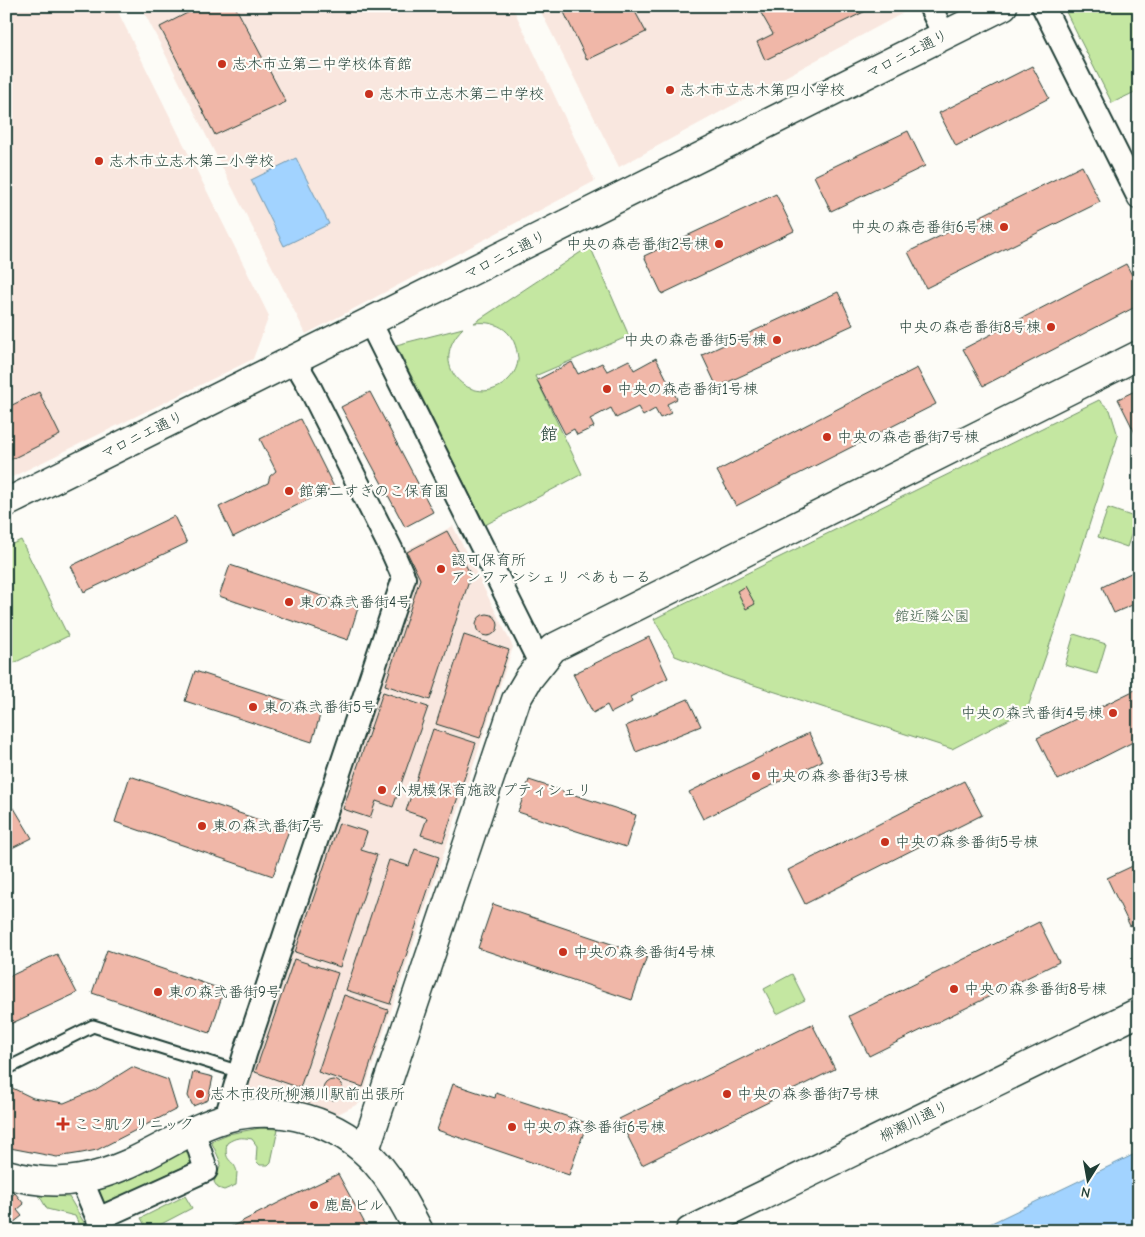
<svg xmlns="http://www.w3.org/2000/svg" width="1145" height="1237" font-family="'Comic Neue','Klee One',sans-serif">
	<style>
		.built { fill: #f9e7df }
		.green { fill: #c4e7a1; stroke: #72926a }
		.water { fill: #a2d3ff; stroke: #6e97ae }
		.building { fill: #f0b7a8; stroke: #1f3d34 }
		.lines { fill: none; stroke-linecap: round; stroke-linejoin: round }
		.lane-casing { stroke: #1f3d34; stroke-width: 15 }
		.street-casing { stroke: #1f3d34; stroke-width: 26 }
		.secondary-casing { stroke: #1f3d34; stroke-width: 31 }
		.lane { stroke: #fdfcf7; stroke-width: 11 }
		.street { stroke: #fdfcf7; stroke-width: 22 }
		.secondary { stroke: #fdfcf7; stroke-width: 28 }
		.poi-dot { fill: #c8321e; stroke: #fdfcf7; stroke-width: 2 }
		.labels { text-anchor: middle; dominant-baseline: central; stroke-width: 4.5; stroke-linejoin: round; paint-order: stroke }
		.street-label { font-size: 15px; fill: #1f3d34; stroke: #fdfcf7 }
		.poi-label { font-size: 15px; fill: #1f3d34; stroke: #fdfcf7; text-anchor: start }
		.park-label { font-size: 15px; fill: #405f4a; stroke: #fdfcf7 }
		.quarter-label { font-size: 18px; fill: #1f3d34; stroke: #fdfcf7 }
	</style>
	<rect width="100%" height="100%" fill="#fdfcf7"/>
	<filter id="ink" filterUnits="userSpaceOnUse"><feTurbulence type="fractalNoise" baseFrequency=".02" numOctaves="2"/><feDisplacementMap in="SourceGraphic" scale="10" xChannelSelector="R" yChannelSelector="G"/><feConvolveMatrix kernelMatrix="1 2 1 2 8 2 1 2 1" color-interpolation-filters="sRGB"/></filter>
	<g filter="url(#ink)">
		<path class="built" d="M6,6H115L269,316L253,359L6,480Z
			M141,6H512L595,181L306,334Z
			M538,6H900L903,13L619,167Z
			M453,526L513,647L360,1103L338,1114L291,1099L248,1097L240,1090L414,571L404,551Z"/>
		<path class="green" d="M1076,6H1139V90L1112,103L1066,12Z
			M590,246L629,336L535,376L582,474L485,525L396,345L463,328C423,367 477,413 509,379C514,374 518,366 518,359C516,332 499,320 474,323Z
			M1099,400L1110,410L1118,436L1061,612L1027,710L952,749L729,677L675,656L654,619Z
			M1108,508L1137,518L1127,547L1098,537Z
			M21,540L68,636L6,667V547Z
			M1074,634L1106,644L1097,674L1065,665Z
			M792,974L805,1000L777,1014L764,989Z
			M260,1128L278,1129L271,1162L268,1165H260L256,1161L257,1146L252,1139C241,1137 236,1137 227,1143C223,1164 234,1158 237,1172C237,1176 236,1181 236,1185L224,1190L218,1188L214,1182L221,1163L211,1141L228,1134Z
			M187,1146L196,1161L99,1206L91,1190Z
			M39,1195L69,1197L89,1231H82L75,1216L47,1209Z
			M185,1196L192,1208L148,1231L141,1218Z"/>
		<path class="water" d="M296,158L329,224L284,246L251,180Z
			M1139,1152V1231H975Z"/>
		<path class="building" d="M201,6H235L286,102L215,135L160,27Z
			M561,6H632L646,32L587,60Z
			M757,6H876L765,60L757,42L773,34Z
			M1032,66L1049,98L956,146L939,113Z
			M908,131L925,166L831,211L814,176Z
			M1082,166L1100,202L926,288L908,252Z
			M776,194L794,231L662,294L644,256Z
			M1126,264L1139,288V305L983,386L963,349Z
			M838,292L853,325L717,387L702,355Z
			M656,358L677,399L667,404L671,413L660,418L655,409L643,416L638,407L616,418L611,408L590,419L594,427L577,435L574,429L565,434L537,380L572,362L578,374L602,363L607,371L629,360L634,370Z
			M917,368L936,404L736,506L717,471Z
			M1139,389V441L1118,399Z
			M39,392L60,435L6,462V408Z
			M370,392L433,512L405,527L341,407Z
			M300,419L334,487L233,537L219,507L268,483L270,476L276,471L260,439Z
			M174,516L187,543L84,592L71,566Z
			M447,531L471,575L430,700L385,685L420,579L407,552Z
			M230,565L358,608L348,640L219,596Z
			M1139,569V602L1114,613L1102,587Z
			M745,586L755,604L746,609L737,591Z
			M476 625a11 11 0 1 1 22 0a11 11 0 1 1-22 0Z
			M464,635L509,650L480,738L436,724Z
			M649,637L668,678L630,697L632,702L611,713L607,705L593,713L573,674Z
			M195,671L321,712L312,742L185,701Z
			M1139,688V739L1058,780L1037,738Z
			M383,692L428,707L393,807L376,801L370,818L343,809Z
			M688,699L701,726L636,752L626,726Z
			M433,729L476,743L443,842L421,835L427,818L406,811Z
			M809,733L822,761L703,819L689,792Z
			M130,776L289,830L273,876L115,822Z
			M529,780L636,815L626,847L518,812Z
			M964,781L982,815L805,904L788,870Z
			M14,808L32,838L6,851V812Z
			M339,823L367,832L361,850L377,855L340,967L295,952Z
			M415,849L439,857L390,1004L346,990L389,860L409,866Z
			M1139,863V922L1130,926L1107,878Z
			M493,904L647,956L632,1000L478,948Z
			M1039,922L1059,962L869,1056L849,1016Z
			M107,950L224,990L210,1033L92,993Z
			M57,954L77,993L6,1026V978Z
			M294,959L338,973L300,1088L255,1072Z
			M344,995L388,1010L363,1087L318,1072Z
			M812,1024L835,1069L642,1165L619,1119Z
			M132,1067L168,1080L177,1109L97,1150L82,1153L57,1157L10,1148L6,1146V1085L33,1098L64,1103L95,1090Z
			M193,1072L213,1077L208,1100L193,1106L188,1096Z
			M323 1090a10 10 0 1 1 20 0a10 10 0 1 1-20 0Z
			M453,1084L495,1098L496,1093L587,1123L569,1175L437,1130Z
			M338,1174L369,1231H223L284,1200Z
			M6,1193L10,1197L15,1193L24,1204L17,1210L22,1216L13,1223L6,1214Z"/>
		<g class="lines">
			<g class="lane-casing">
				<path id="lane" d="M6,1069L93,1026L240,1072"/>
			</g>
			<g class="street-casing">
				<path id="street" d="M930,6L944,35
					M1043,6L1139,198
					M370,322L540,663
					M226,1118L245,1054L404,578L392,551L307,382L294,360
					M81,1179L98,1219L206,1170L193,1130"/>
			</g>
			<g class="secondary-casing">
				<path id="secondary" d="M6,503L1003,6
					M365,1150L516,700L529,678L553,648L1139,355
					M6,1174C31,1181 56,1184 81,1179C166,1163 210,1091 307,1119C368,1137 391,1178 419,1231
					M690,1231L1139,1012"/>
			</g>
			<use href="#lane" class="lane"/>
			<use href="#street" class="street"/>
			<use href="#secondary" class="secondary"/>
		</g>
	</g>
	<g class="poi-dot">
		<circle cx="222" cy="64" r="5"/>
		<circle cx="670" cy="90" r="5"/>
		<circle cx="369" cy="94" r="5"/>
		<circle cx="99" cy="161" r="5"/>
		<circle cx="1004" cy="227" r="5"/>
		<circle cx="719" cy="244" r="5"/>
		<circle cx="1051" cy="327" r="5"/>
		<circle cx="777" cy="340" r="5"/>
		<circle cx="607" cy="389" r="5"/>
		<circle cx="827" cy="437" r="5"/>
		<circle cx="289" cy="491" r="5"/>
		<circle cx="441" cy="569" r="5"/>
		<circle cx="289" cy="602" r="5"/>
		<circle cx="253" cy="707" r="5"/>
		<circle cx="1113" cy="713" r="5"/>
		<circle cx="756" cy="776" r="5"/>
		<circle cx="382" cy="790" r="5"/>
		<circle cx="202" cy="826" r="5"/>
		<circle cx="885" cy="842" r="5"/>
		<circle cx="563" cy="952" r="5"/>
		<circle cx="954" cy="989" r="5"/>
		<circle cx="158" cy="992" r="5"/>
		<circle cx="200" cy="1094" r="5"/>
		<circle cx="727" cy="1094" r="5"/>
		<path d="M60.5 1116.5h5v5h5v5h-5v5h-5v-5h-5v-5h5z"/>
		<circle cx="512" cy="1127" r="5"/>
		<circle cx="314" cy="1205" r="5"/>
	</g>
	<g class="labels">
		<g class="street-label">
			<text transform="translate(907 54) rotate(-27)">マロニエ通り</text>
			<text transform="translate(505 255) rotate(-27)">マロニエ通り</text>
			<text transform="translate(142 435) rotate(-26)">マロニエ通り</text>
			<text transform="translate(914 1121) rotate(-26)">柳瀬川通り</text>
		</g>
		<g class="poi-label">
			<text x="232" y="64">志木市立第二中学校体育館</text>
			<text x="680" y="90">志木市立志木第四小学校</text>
			<text x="379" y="94">志木市立志木第二中学校</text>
			<text x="109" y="161">志木市立志木第二小学校</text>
			<text x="994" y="227" text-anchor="end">中央の森壱番街6号棟</text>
			<text x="709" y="244" text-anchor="end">中央の森壱番街2号棟</text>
			<text x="1041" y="327" text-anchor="end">中央の森壱番街8号棟</text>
			<text x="767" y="340" text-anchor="end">中央の森壱番街5号棟</text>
			<text x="617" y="389">中央の森壱番街1号棟</text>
			<text x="837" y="437">中央の森壱番街7号棟</text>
			<text x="299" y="491">館第二すぎのこ保育園</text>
			<text x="451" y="560">認可保育所<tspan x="451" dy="17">アンファンシェリ ぺあもーる</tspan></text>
			<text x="299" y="602">東の森弐番街4号</text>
			<text x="263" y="707">東の森弐番街5号</text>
			<text x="1103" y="713" text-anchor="end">中央の森弐番街4号棟</text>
			<text x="766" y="776">中央の森参番街3号棟</text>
			<text x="392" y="790">小規模保育施設 プティシェリ</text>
			<text x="212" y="826">東の森弐番街7号</text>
			<text x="895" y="842">中央の森参番街5号棟</text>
			<text x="573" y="952">中央の森参番街4号棟</text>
			<text x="964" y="989">中央の森参番街8号棟</text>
			<text x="168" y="992">東の森弐番街9号</text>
			<text x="210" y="1094">志木市役所柳瀬川駅前出張所</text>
			<text x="737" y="1094">中央の森参番街7号棟</text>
			<text x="74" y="1124">ここ肌クリニック</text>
			<text x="522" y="1127">中央の森参番街6号棟</text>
			<text x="324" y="1205">鹿島ビル</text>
		</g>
		<g class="park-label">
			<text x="932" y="616">館近隣公園</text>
		</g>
		<g class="quarter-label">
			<text x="549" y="434">館</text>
		</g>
	</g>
	<rect width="1145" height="1237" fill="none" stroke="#fdfcf7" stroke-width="25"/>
	<rect x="12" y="12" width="1120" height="1212" fill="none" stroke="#1f3d34" stroke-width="2" filter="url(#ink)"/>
	<g transform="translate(1088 1180) rotate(191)" stroke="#fdfcf7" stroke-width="4" paint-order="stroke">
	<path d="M0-4L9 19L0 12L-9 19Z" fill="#1f3d34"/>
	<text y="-8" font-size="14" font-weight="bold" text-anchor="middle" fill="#1f3d34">N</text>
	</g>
</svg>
